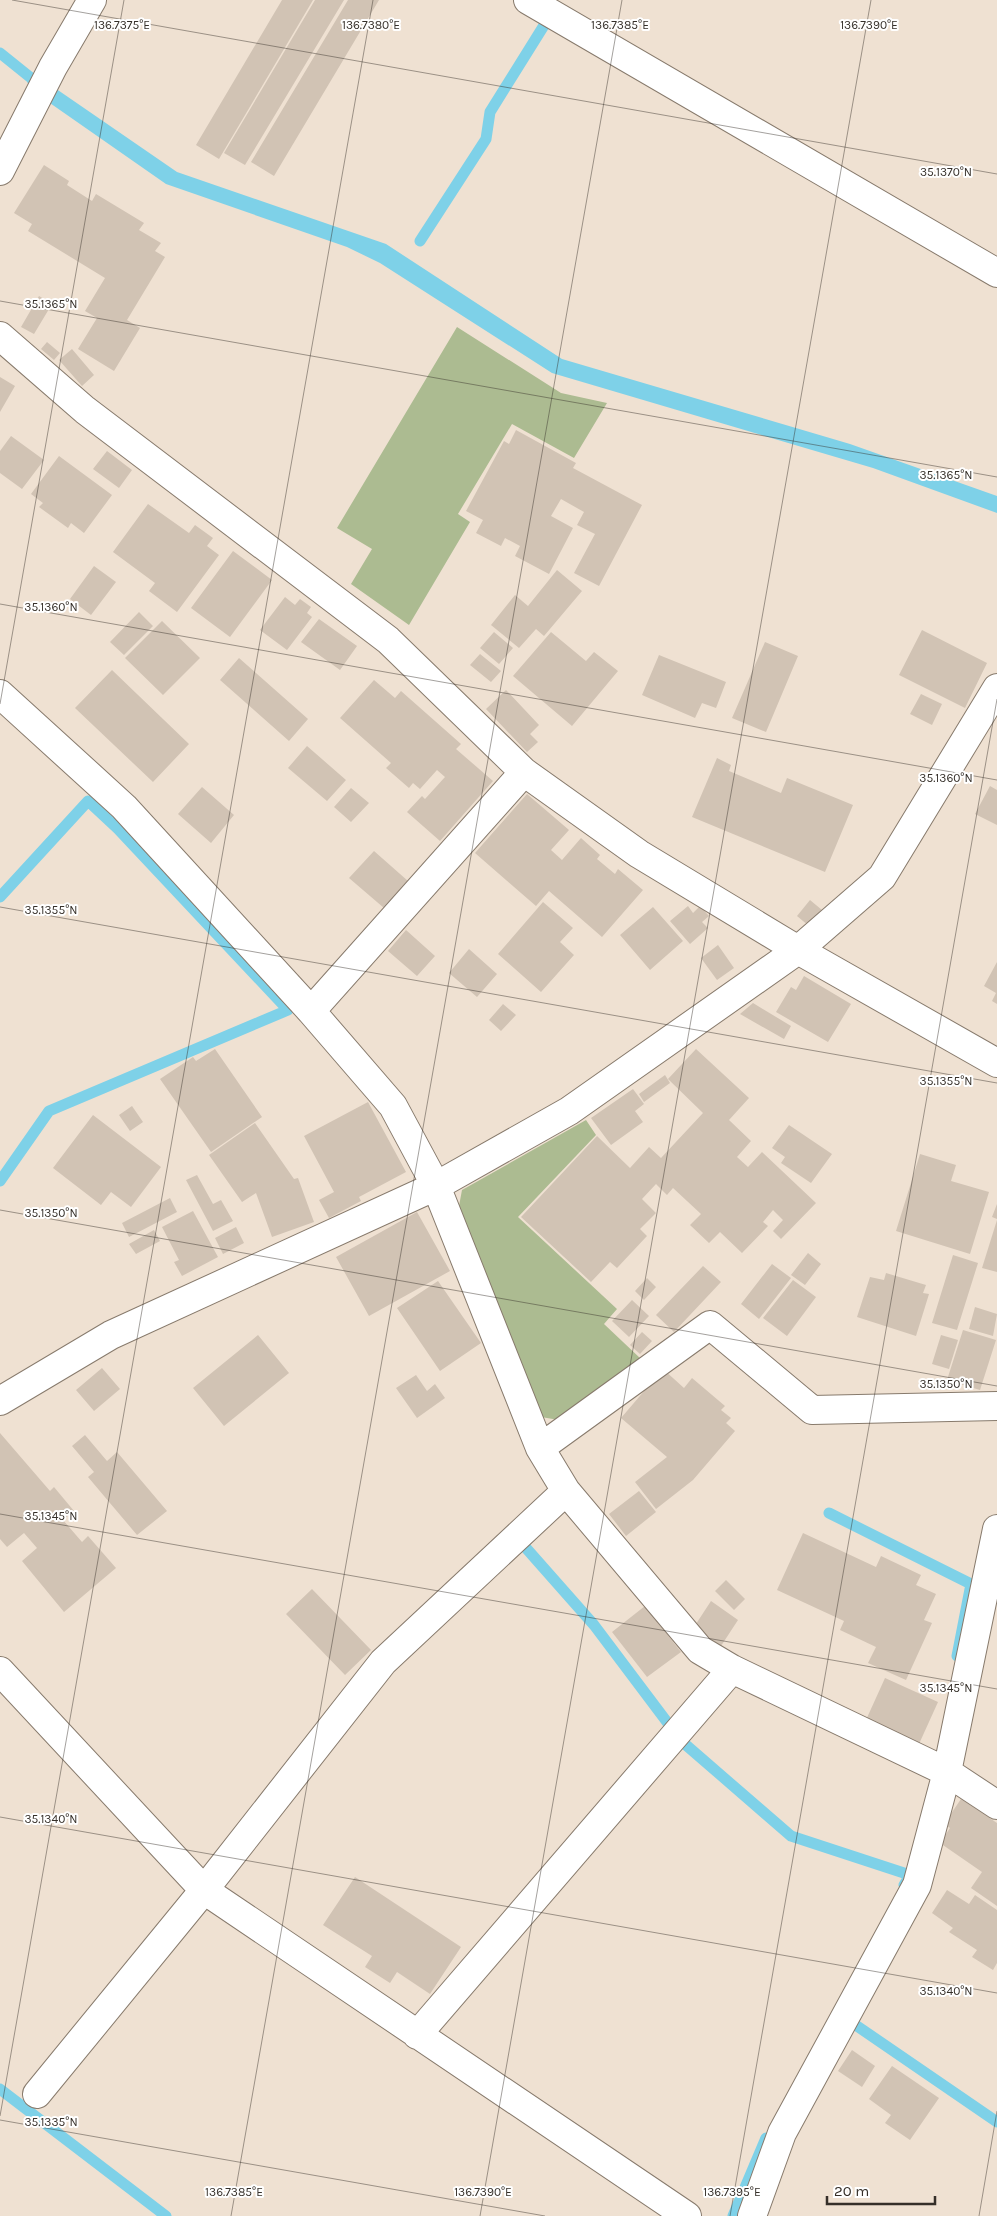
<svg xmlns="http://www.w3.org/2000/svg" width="997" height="2216" font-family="Karla,sans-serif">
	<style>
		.green { fill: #acbb91 }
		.water { fill: #7ed1e8 }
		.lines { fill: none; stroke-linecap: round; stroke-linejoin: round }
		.stream { stroke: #7ed1e8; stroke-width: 11 }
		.building { fill: #d1c3b4 }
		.street-casing { stroke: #877a6c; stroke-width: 30 }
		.street { stroke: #fff; stroke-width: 28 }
		.ticks { fill: none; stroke: #352f29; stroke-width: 1; stroke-opacity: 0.45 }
		.ticks-label { font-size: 12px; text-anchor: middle; fill: #352f29; stroke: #fff; stroke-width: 4; stroke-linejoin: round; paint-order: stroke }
	</style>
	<rect width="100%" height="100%" fill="#efe1d2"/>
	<path class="green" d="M457,327L561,393L607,403L574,458L512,424L458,514L470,522L409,625L351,584L372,549L337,528Z
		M586,1120L596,1135L518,1217L617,1309L604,1324L641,1359L559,1420L541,1417L459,1206L462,1190Z"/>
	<path class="water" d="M32,76L52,86L177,172L386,244L562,359L850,444L997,496V513L873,468L552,373L380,263L347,247L166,184L47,101L27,82Z"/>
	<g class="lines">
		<path class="stream" d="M0,53L41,86
			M420,241L486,139L490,112L548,19
			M0,897L88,801L118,829L288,1010L49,1111L0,1181
			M829,1513L971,1584L957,1656
			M526,1548L594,1625L673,1730
			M686,1745L791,1836L910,1875L904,1885
			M857,2026L997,2122
			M0,2089L166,2216
			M733,2216L766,2138"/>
	</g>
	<path class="building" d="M282,0H313L219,159L196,145Z
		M315,0H344L245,165L224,153Z
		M348,0H379L274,176L251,162Z
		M44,165L69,181L67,185L92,201L96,194L144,223L139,230L161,243L155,251L165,257L127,320L140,328L114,371L78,349L97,318L85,311L105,278L28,231L32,224L14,213Z
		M39,296L52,304L34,334L21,327Z
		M47,342L60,353L54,360L41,349Z
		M72,349L94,375L82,386L59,360Z
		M0,377L15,386L0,412Z
		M516,430L576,463L573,468L642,505L599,586L574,573L595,534L577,525L584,512L561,499L551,516L573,528L549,574L515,556L520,546L505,538L501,546L476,533L483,520L466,511L504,441L509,444Z
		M11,436L44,460L22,489L0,473V451Z
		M107,451L132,470L119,488L93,469Z
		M59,456L112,495L84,533L71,523L68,528L39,507L43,503L31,494Z
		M148,504L189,533L195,525L213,538L207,546L219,555L177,612L149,591L155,583L113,552Z
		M233,551L272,580L230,637L191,608Z
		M94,566L116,582L91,615L70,599Z
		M557,570L582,591L544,636L536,629L519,648L491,625L515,595L528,606Z
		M285,597L295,605L300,599L311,607L307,613L312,617L287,650L260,630Z
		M139,612L153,626L124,655L110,642Z
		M319,619L357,646L340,670L301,642Z
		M162,621L200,658L163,695L125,658Z
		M922,630L987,663L965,708L899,675Z
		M494,632L513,648L499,664L480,648Z
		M551,632L586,661L594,652L618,671L572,726L513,676Z
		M765,642L798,656L766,732L732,718Z
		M480,654L501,671L491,682L470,665Z
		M659,655L726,682L716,708L702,703L695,718L642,695Z
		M239,658L308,719L289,741L220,680Z
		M112,670L189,744L153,782L75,708Z
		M374,680L395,698L401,691L461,744L456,749L493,781L440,841L407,812L422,796L425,799L445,777L437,770L420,789L413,783L409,788L386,768L391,763L340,718Z
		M506,690L539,725L530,734L538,742L527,752L486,709Z
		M921,694L942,704L932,725L910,714Z
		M307,746L346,780L327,801L288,768Z
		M717,758L731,765L729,771L781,793L787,778L853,805L825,872L692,817Z
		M990,786L997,790V825L975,814Z
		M202,787L234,815L211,843L178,814Z
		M351,788L369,803L351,822L334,807Z
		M527,794L569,830L551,850L562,860L581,838L600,855L597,859L615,874L618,869L643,890L602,937L549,891L536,906L475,853Z
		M374,851L408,881L384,908L349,878Z
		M810,900L822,910L809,926L797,916Z
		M543,902L573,928L560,942L574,955L541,992L498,954Z
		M688,906L693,913L700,906L709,916L702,922L708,928L690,944L670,921Z
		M653,907L683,941L650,970L620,935Z
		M406,930L435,956L417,976L388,951Z
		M718,945L734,968L717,980L701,958Z
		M469,949L497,974L477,997L449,973Z
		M997,962V1004L992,1001L996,993L984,986Z
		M804,976L851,1004L828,1042L776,1012L791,987L796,990Z
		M753,1003L791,1026L784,1039L740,1014Z
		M503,1004L516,1015L501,1031L489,1020Z
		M215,1049L262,1117L211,1152L160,1079L193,1057L196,1061Z
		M696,1049L749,1098L729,1120L751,1141L737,1157L748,1167L762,1152L816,1203L781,1239L773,1231L783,1220L773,1210L763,1222L768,1226L742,1253L720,1232L709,1243L690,1225L701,1214L673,1188L667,1195L656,1184L642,1199L656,1213L640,1229L647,1236L617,1268L610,1262L591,1282L521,1217L597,1136L630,1168L649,1147L661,1158L703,1113L668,1079Z
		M665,1075L670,1083L644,1102L639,1094Z
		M633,1089L644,1104L635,1111L643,1122L611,1145L591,1118Z
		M368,1102L406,1172L359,1197L361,1201L329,1218L319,1200L334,1192L304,1136Z
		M132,1106L143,1122L130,1131L119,1115Z
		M93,1115L161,1167L131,1207L111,1192L101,1205L53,1168Z
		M255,1123L294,1179L298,1178L314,1222L272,1237L256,1193L242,1202L209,1155Z
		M789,1125L832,1154L811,1183L781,1163L785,1157L772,1148Z
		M920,1154L956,1165L951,1181L989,1192L970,1254L896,1231Z
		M197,1175L213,1204L221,1200L233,1221L213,1231L186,1180Z
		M170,1198L177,1212L129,1237L122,1223Z
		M997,1204V1219L992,1217Z
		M193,1211L218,1257L182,1276L174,1262L179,1260L162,1227Z
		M417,1212L450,1271L369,1316L336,1257Z
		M997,1220V1272L982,1268Z
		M236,1227L244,1243L223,1254L215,1238Z
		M154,1230L160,1241L136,1254L129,1244Z
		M808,1253L821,1264L805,1285L791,1275Z
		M953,1255L978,1263L957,1330L932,1323Z
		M772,1264L791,1278L759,1319L741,1304Z
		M703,1266L721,1282L674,1332L656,1315Z
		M886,1273L926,1285L923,1293L929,1294L916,1336L857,1317L870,1277L884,1280Z
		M647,1278L656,1287L644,1300L635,1291Z
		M793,1280L816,1297L787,1336L763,1318Z
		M438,1281L481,1343L440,1371L397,1308Z
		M632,1300L649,1316L629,1337L612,1321Z
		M975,1307L997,1314L993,1336L969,1329Z
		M963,1330L996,1340L980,1390L947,1380Z
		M642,1332L652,1341L640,1354L630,1345Z
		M258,1335L289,1373L224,1426L193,1388Z
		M941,1335L958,1340L949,1369L932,1364Z
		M102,1368L120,1389L94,1411L76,1390Z
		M663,1369L684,1388L692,1378L725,1406L721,1410L731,1418L726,1423L735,1431L693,1480L656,1509L635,1482L667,1457L621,1418Z
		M416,1375L427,1391L435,1384L445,1398L417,1418L396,1388Z
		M0,1433L50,1491L54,1487L74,1511L63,1520L82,1542L88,1536L116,1568L64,1612L22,1561L37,1548L24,1533L7,1547L0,1539Z
		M85,1435L107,1461L117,1452L167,1511L137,1535L88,1477L94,1472L72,1446Z
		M639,1491L656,1512L626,1536L609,1514Z
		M803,1533L876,1567L881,1556L921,1575L916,1585L936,1594L924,1620L932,1623L906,1680L868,1663L876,1647L840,1630L844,1621L777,1590Z
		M726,1580L745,1599L734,1610L715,1591Z
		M312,1589L371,1650L345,1675L286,1614Z
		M711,1601L738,1620L721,1646L694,1627Z
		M645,1606L681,1652L647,1677L612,1632Z
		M885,1678L938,1702L919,1744L866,1720Z
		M961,1799L997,1823V1906L971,1888L982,1872L940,1843L950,1828L944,1824Z
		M355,1877L461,1947L430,1994L397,1972L390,1983L365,1967L372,1956L323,1925Z
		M947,1890L969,1904L975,1895L997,1910V1963L993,1970L972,1957L977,1950L949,1932L953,1928L932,1913Z
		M852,2050L875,2066L862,2087L838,2071Z
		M892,2066L939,2098L910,2140L885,2123L891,2115L869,2099Z"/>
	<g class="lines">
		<g class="street-casing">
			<path id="street" d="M528,0L997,273
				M0,171L53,67L92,0
				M0,336L85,410L388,640L524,772L639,854L798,950L997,1063
				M0,694L124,807L311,1011L393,1106L436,1186L540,1448L566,1491L700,1650L732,1669L947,1772L997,1805
				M311,1011L524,772
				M0,1401L111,1335L436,1186L569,1111L798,950L882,877L997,688
				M540,1448L710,1325L812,1410L997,1406
				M0,1671L204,1890L687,2216
				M417,2035L732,1669
				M37,2094L204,1890L383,1662L566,1491
				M752,2216L782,2133L917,1885L947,1772L997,1529"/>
		</g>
		<use href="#street" class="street"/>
	</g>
	<path class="ticks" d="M12,0L997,174M0,301L997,477M0,604L997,780M0,704L124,0M0,907L997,1083M0,1210L997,1386M0,1514L997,1689M0,1817L997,1993M0,2116L373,0M0,2120L545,2216M231,2216L622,0M480,2216L871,0M730,2216L997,699M979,2216L997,2111"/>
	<g class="ticks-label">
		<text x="122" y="29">136.7375°E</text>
		<text x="620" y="29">136.7385°E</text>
		<text x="869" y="29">136.7390°E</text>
		<text x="371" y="29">136.7380°E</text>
		<text x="946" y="176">35.1370°N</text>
		<text x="51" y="308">35.1365°N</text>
		<text x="946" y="479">35.1365°N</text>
		<text x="51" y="611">35.1360°N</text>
		<text x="946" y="782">35.1360°N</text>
		<text x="51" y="914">35.1355°N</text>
		<text x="946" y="1085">35.1355°N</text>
		<text x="51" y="1217">35.1350°N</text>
		<text x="946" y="1388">35.1350°N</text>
		<text x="51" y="1520">35.1345°N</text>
		<text x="946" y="1692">35.1345°N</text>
		<text x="51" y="1823">35.1340°N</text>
		<text x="946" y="1995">35.1340°N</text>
		<text x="51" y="2126">35.1335°N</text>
		<text x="234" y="2196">136.7385°E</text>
		<text x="483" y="2196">136.7390°E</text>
		<text x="732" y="2196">136.7395°E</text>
	</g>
	<path d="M827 2196v8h108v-8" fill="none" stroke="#352f29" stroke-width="2.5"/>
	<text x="834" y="2196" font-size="15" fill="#352f29" stroke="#ffffff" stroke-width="4" paint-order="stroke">20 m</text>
</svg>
